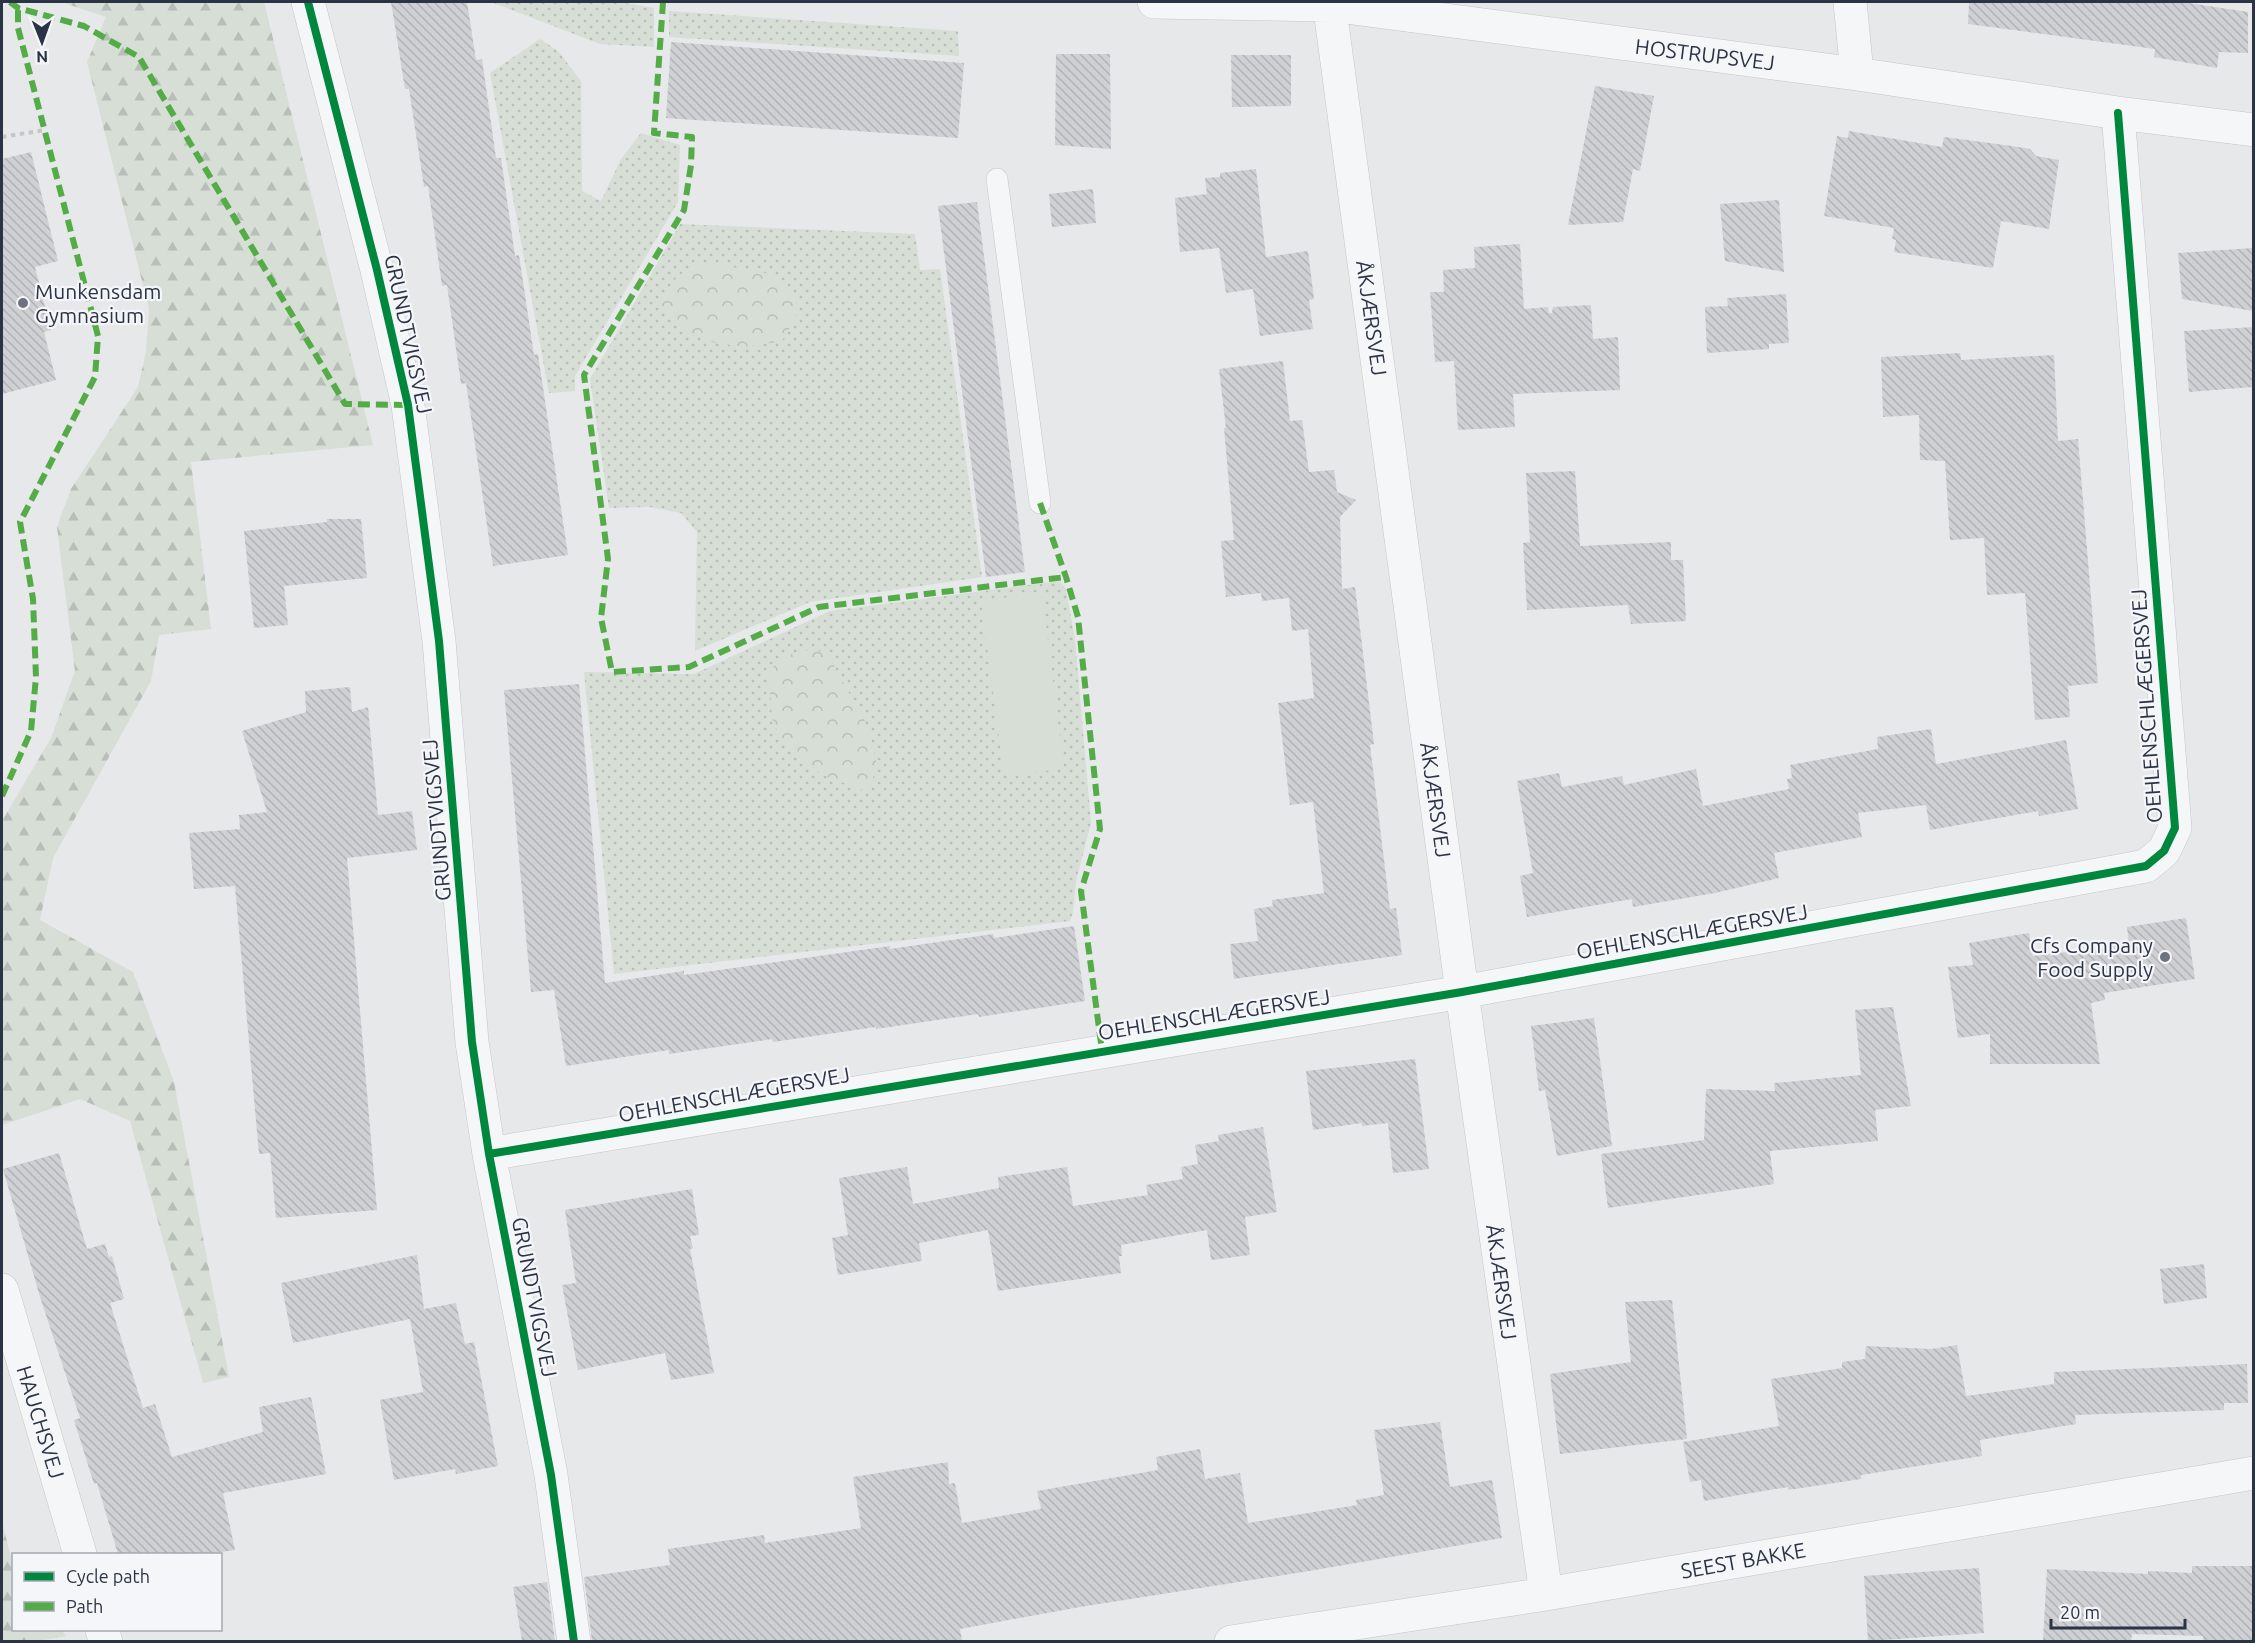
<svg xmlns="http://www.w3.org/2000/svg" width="2255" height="1643" font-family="Ubuntu,sans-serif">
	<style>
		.grass { fill: url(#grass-dots) }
		.forest { fill: url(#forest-firs) }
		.park { fill: url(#park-crowns) }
		.garden { fill: #d6ded6 }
		.building { fill: url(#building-back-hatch) }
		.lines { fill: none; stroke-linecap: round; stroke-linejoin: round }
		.lane-casing { stroke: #c4c6c8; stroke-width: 22 }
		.street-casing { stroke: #c4c6c8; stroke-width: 34 }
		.path { stroke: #c5c6ca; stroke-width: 4; stroke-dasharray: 4.5 4.5; stroke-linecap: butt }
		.lane { stroke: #f5f6f7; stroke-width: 21 }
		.street { stroke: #f5f6f7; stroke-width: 33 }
		.quiet { stroke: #54ac47; stroke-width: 6; stroke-dasharray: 12 6; stroke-linecap: butt }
		.cycleway-casing { stroke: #f4f6f9; stroke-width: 11 }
		.cycleway { stroke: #00873e; stroke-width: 8 }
		.poi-dot { fill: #6c737f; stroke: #f4f6f9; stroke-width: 2 }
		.labels { text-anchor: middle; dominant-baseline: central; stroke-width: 4.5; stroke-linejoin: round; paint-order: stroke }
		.street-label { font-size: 21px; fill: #2b3445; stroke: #f4f6f9 }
		.poi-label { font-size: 21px; fill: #2b3445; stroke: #f4f6f9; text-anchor: start }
	</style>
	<defs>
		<pattern id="grass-dots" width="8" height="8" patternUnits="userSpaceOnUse" patternTransform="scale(1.5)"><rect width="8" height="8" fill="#d6ded6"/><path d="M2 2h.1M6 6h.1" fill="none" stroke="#b8bfb9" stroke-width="1.8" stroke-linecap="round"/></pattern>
		<pattern id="forest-firs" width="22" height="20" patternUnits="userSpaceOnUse" patternTransform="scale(1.5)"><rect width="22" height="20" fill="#d6ded6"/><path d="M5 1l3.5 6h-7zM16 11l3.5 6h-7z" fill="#b8bfb9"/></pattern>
		<pattern id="park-crowns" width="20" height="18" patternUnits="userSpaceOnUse" patternTransform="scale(1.5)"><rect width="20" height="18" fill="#d6ded6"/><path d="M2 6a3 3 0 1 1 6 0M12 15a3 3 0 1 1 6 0" fill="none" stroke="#b8bfb9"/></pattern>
		<pattern id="building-back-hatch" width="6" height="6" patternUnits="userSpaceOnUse" patternTransform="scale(1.5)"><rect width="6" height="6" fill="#ced0d3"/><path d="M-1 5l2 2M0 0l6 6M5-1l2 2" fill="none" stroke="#b1b3b6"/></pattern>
	</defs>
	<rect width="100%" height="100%" fill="#e6e8ea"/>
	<path class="grass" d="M491,2H620L654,8V47L600,44Z
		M669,11L958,31L959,56L669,37Z
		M540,39L558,51L581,81L582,191L601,201L621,159L641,133L680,145L678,202L575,376V391L549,393L490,73Z
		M680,224L915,234L920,270L940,269L982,577L810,602L695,651L697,532L681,513L650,507L609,508L590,379Z
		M1060,581L1066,589L1075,640L1091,823L1076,881L1073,912L1070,921L614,974L584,672L694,674L830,611Z"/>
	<path class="forest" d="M61,2H264L373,445L191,462L211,629L159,635L151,681L53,858L40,920L133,972L174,1082L229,1377L203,1383L130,1121L80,1099L2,1125V821L51,738L75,671L57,527L71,489L138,387L146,352L149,309L87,62L106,17Z
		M2,1521L13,1566L14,1630H61L66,1636L38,1641H2Z"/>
	<path class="park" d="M691,266H726L771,274L796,297V317L782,341L746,347L716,343L685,333L660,306L673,281Z
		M815,648L830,659L867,725L877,765L871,784L861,790L823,775L782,743L772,718L769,673L779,658Z"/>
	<path class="garden" d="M1042,592L1064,769L1004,775L981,601Z"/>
	<path class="building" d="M391,2H467L476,60L482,59L496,158H501L515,256L519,255L534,355L538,354L568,555L493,566L466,383L461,384L447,285L442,286L428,186L424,187L409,89H405Z
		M1969,2H2182L2248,12V53L2219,52L2217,68L2154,57L2155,49L1968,24Z
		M671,42L964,63L958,138L666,118Z
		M1056,54H1110L1111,149L1055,145Z
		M1231,55H1291V106L1232,107Z
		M1595,86L1654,96L1640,171L1633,169L1623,222L1568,225Z
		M1849,131L1942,147L1944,137L2012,146L2030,149L2036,156L2059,160L2049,229L2001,221L1993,268L1894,252L1896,240L1892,239L1894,228L1824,216L1837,136L1848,138Z
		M31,152L58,261L35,267L51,330L44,332L56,380L2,394V159Z
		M1256,169L1266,257L1308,251L1314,299L1309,300L1313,329L1260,336L1253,289L1226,293L1219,248L1180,252L1175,198L1207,194L1205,178L1220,177V173Z
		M1093,189L1096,223L1052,227L1049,194Z
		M1779,200L1784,272L1725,261L1720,204Z
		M977,202L1025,572L986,577L938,206Z
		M1520,244L1524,309L1548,307L1549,313H1552L1553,307L1591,305L1593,339L1618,337L1620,390L1513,394L1515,427L1458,430L1454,361L1435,362L1430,292H1444L1443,270L1475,268L1474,247Z
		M2253,248V311L2182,299L2178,253Z
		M1786,294L1789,343L1769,344V349L1707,353L1705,307L1728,306L1727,298Z
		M2253,327V387L2189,392L2184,331Z
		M1960,353L1961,360L2054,355L2058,441L2078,439L2098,683L2068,686L2070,717L2035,720L2025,593L1987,595L1984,538L1950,540L1945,461L1920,460L1919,415L1883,417L1881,357Z
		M1283,361L1290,421L1302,420L1309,472L1334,470L1337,492L1356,500L1340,517L1342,589L1355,587L1374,744L1370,745L1390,909L1396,908L1402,955L1234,979L1230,944L1258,941L1254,909L1273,906L1272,900L1324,893L1313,802L1290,805L1278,703L1314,698L1308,629L1292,631L1289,598L1262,601L1261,593L1226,597L1221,541L1234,540L1224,428H1226L1219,369Z
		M1575,471L1580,546L1671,542V560H1683L1686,621L1631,624L1628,605L1527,610L1523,543L1530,542L1526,473Z
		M327,519H361L367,578L284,586L288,625L254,628L244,531L327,522Z
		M579,684L605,983L684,971V975L890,946V949L993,934L994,938L1074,926L1085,1001L979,1017L978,1014L876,1029V1027L773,1042L772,1039L669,1054V1050L566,1066L554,990L531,992L504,690Z
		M350,687L352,712L368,707L378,815L412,811L417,850L347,858L377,1210L276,1218L270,1153L259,1154L235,886L194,889L189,833L240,829L239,815L267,812L242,731L306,712L305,691Z
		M1931,729L1936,764L2066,740L2078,809L2039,816L2038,811L1930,830L1926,805L1858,813L1862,837L1774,853L1779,878L1715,893L1633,907L1632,899L1527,917L1520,876L1533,873L1517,781L1559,773L1562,787L1622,776L1624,785L1696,769L1703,806L1789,789L1787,779L1792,778L1790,765L1878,749L1877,737Z
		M2186,918L2195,979L2104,993L2105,1000L2091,1003L2100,1064H1990V1034L1958,1038L1948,967L1973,965L1969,943L2029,933L2033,956L2129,944L2127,927Z
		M1893,1007L1911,1106L1875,1110L1878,1141L1770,1151L1774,1184L1608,1208L1601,1154L1704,1140L1706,1089L1775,1091L1774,1083L1861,1075L1855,1010Z
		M1594,1018L1612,1146L1557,1156L1545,1090L1539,1091L1531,1026Z
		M1415,1059L1429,1169L1393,1173L1388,1123L1362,1126V1123L1313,1130L1306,1071Z
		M1263,1127L1277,1212L1245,1217L1250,1255L1211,1260L1207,1230L1121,1245L1122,1256H1119L1121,1273L998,1291L988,1230L919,1243L922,1261L838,1275L832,1238L848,1235L839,1178L907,1167L913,1204L999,1188L998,1177L1067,1167L1073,1206L1148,1195L1146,1185L1183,1179L1181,1167L1198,1164L1195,1145L1219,1141L1218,1135Z
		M59,1153L87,1249L105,1244L109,1257L112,1256L124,1299L110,1303L143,1408L155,1404L172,1457L263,1432L259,1407L311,1397L326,1474L223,1493L235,1550L208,1554H118L97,1483L94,1484L74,1420L80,1418L40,1297L3,1169Z
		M692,1189L699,1235L690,1236L693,1248L690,1249L714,1373L671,1380L665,1353L578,1370L562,1285L576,1283L565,1210Z
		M417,1255L424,1309L456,1303L465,1344L474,1342L498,1466L456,1474L455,1469L394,1480L380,1400L423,1392L410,1319L293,1343L281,1283Z
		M2204,1264L2207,1298L2164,1304L2160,1269Z
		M1672,1300L1687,1439L1560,1454L1550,1374L1631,1362L1625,1302Z
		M1957,1345L1966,1396L2054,1384V1372L2247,1364L2248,1403H2224V1410L2075,1415L2076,1424L1980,1440L1982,1456L1861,1475V1479L1788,1490V1487L1704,1501L1701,1480L1690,1482L1683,1442L1779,1426L1771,1379L1842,1368V1362L1865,1359L1866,1346L1931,1349Z
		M1440,1422L1450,1487L1492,1480L1502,1538L1309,1571L1080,1607L960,1629L962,1641H592L584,1577L670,1565L668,1549L764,1535L765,1543L861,1528L853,1477L948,1462L949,1484L955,1483L962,1523L1041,1509L1037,1491L1158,1470L1156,1457L1200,1449L1205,1479L1240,1473L1248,1523L1357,1505L1356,1500L1384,1495L1374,1430Z
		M2192,1566H2253V1641H2212V1640H2203V1636L2132,1634L2131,1641H2043L2047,1569L2148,1574V1571L2192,1573Z
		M1979,1568L1984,1633L1868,1641L1864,1576Z
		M547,1582L555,1641H522L513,1587Z"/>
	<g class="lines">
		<g class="lane-casing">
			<path id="lane" d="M997,179L1040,503"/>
		</g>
		<g class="street-casing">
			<path id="street" d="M308,2L377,270L408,405L439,641L472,1042L489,1154L551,1475L574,1642
				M1154,2L1330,5L1857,74L2118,113L2254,130
				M1329,2L1462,992L1546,1594
				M1850,2L1857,74
				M489,1154L1462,992L2146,866L2164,851L2175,828L2118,113
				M2,1290L80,1554
				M102,1630L106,1642
				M1231,1642L1546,1594L2254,1473"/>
		</g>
		<path class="path" d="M2,137L45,130"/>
		<use href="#lane" class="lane"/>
		<use href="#street" class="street"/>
		<path class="quiet" d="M10,2L18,8L84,26L139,57L345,404L408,405
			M663,2L654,133L692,137L691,165L684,210L584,375L608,559L601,618L612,672L689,667L819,607L1066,577
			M1040,503L1066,577L1078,617L1100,829L1081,891L1102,1051
			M2,796L31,731L36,677L33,599L20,522L95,377L98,336L18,28V8"/>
		<g class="cycleway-casing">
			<path id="cycleway" d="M308,2L377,270L408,405L439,641L472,1042L489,1154L551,1475L574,1642
				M489,1154L1462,992L2146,866L2164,851L2175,828L2118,113"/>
		</g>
		<use href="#cycleway" class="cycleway"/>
	</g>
	<g class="poi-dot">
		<circle cx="23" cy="303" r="6"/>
		<circle cx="2165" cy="957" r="6"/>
	</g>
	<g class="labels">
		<g class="street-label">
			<text transform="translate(1705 54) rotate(7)">HOSTRUPSVEJ</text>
			<text transform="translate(1372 318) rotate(82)">ÅKJÆRSVEJ</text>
			<text transform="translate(409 334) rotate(78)">GRUNDTVIGSVEJ</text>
			<text transform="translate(2146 706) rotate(-94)">OEHLENSCHLÆGERSVEJ</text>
			<text transform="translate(1436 800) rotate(82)">ÅKJÆRSVEJ</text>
			<text transform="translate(436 820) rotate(-95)">GRUNDTVIGSVEJ</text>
			<text transform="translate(1692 931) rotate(-10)">OEHLENSCHLÆGERSVEJ</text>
			<text transform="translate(1214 1014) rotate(-9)">OEHLENSCHLÆGERSVEJ</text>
			<text transform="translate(734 1094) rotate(-10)">OEHLENSCHLÆGERSVEJ</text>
			<text transform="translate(1502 1282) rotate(82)">ÅKJÆRSVEJ</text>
			<text transform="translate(535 1297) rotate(79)">GRUNDTVIGSVEJ</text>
			<text transform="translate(41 1422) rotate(73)">HAUCHSVEJ</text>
			<text transform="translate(1743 1560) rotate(-10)">SEEST BAKKE</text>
		</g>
		<g class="poi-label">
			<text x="35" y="291">Munkensdam<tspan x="35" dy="24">Gymnasium</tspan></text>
			<text x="2153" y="945" text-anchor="end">Cfs Company<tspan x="2153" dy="24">Food Supply</tspan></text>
		</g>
	</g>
	<rect width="2255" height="1643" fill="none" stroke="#2b3445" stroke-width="6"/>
	<rect x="12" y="1553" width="210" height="78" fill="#f4f6f9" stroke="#a4a8b1" stroke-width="1.5"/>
	<rect x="24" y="1572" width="30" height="9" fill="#00873e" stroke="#a4a8b1" stroke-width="1.5"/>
	<text x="66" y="1583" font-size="18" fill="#2b3445">Cycle path</text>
	<rect x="24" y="1602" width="30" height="9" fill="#54ac47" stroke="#a4a8b1" stroke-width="1.5"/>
	<text x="66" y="1613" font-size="18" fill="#2b3445">Path</text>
	<g transform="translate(42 42) rotate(179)" stroke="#f4f6f9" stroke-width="4.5" paint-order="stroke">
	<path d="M0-4.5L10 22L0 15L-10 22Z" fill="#2b3445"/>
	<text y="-9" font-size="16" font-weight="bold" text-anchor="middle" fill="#2b3445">N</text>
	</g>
	<path d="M2051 1619v9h134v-9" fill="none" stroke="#2b3445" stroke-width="3"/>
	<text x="2060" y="1619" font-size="18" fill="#2b3445" stroke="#f4f6f9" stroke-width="4.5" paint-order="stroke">20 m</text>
</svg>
